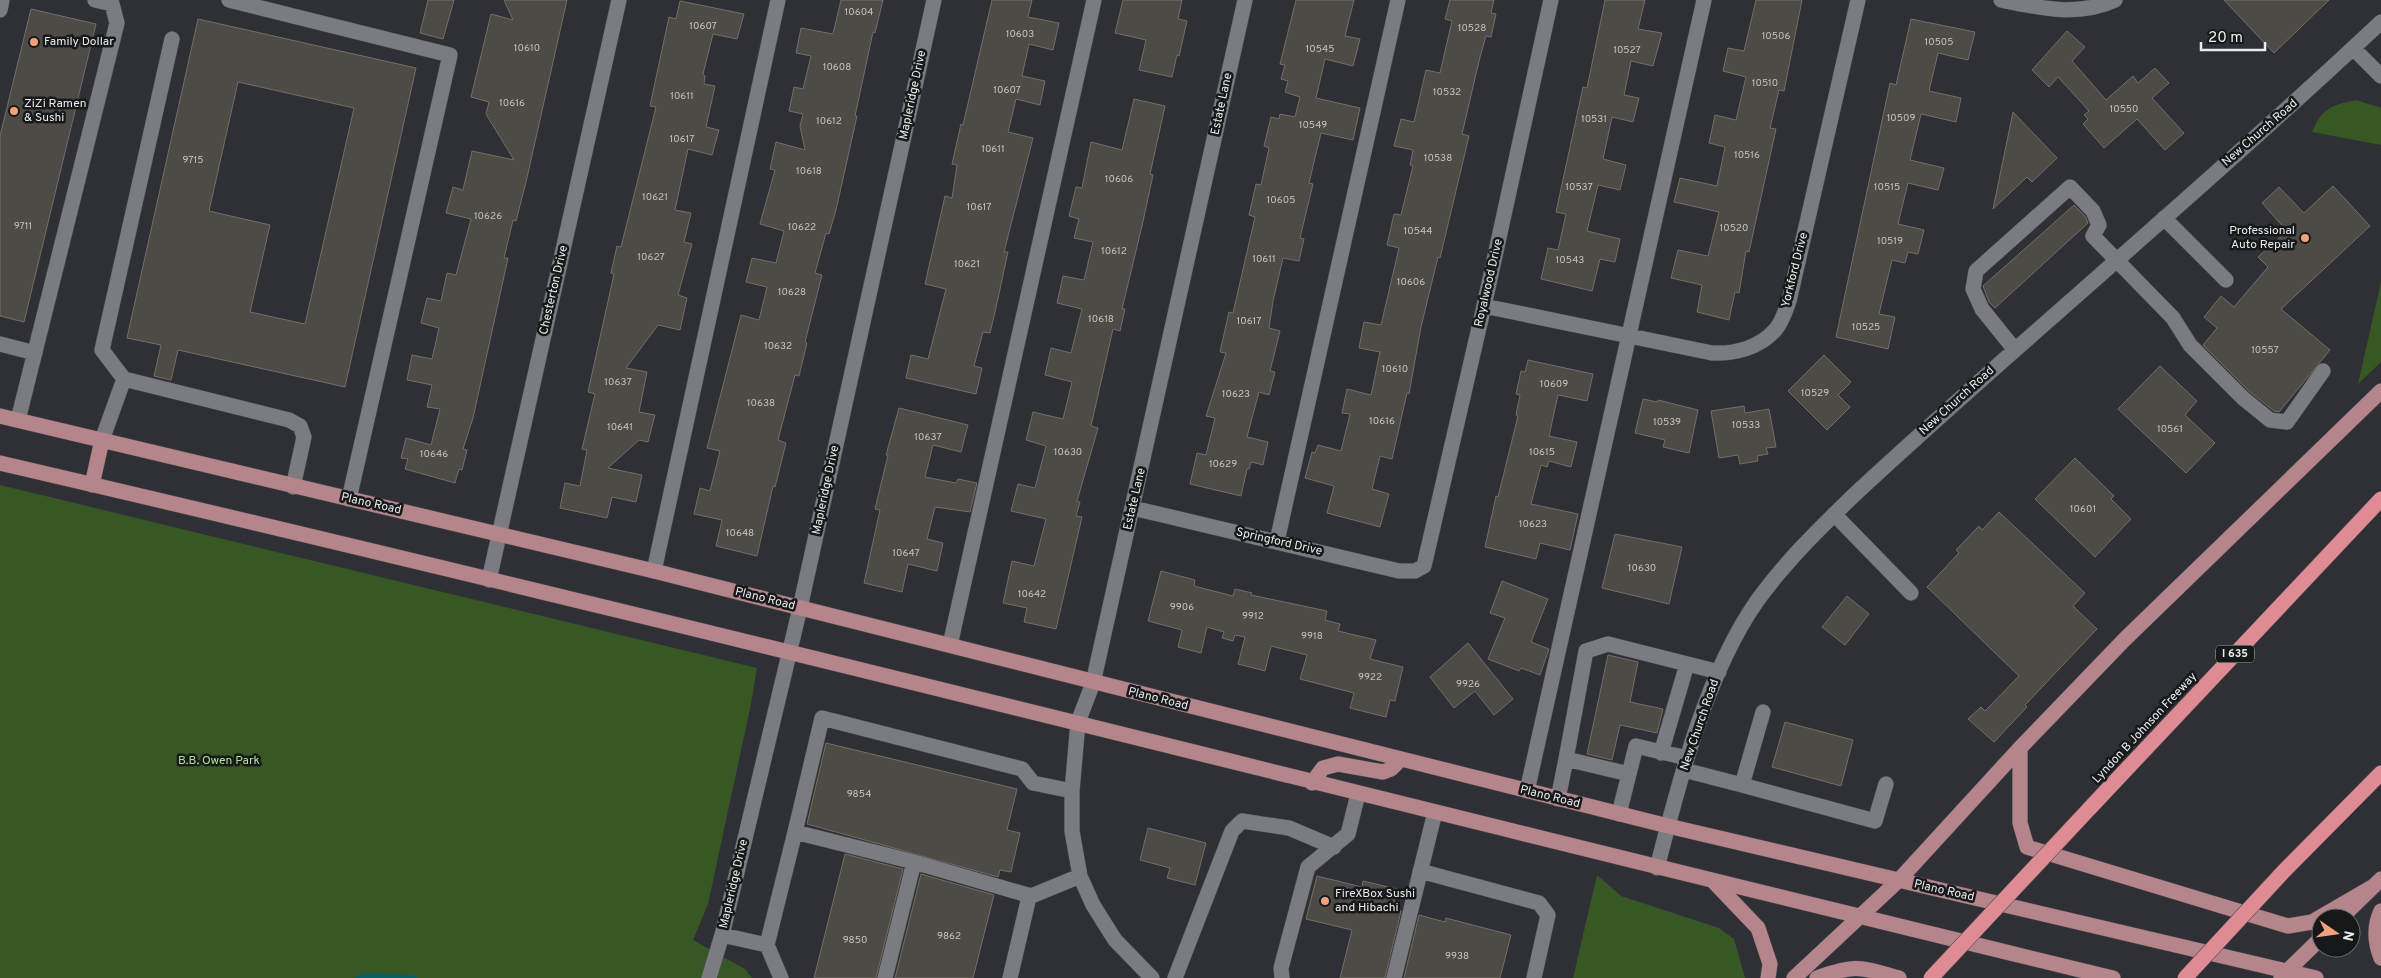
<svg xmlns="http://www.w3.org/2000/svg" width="2381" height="978" font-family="Overpass,sans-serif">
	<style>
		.green { fill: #375825 }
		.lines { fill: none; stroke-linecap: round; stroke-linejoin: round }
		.stream { stroke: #066162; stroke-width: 6 }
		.building { fill: #4e4a45; stroke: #726e69; fill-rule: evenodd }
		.minor-casing { stroke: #494b4e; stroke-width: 16 }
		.major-casing { stroke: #494b4e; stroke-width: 16 }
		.highway-casing { stroke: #494b4e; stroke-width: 16 }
		.minor { stroke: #7a7c82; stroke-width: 15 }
		.major { stroke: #b6858c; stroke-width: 15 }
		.highway { stroke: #de8b93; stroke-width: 15 }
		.highway-bridge-casing { stroke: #494b4e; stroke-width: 16; stroke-linecap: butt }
		.highway-bridge { stroke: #de8b93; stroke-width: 15 }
		.poi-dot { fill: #f1a17d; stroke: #17181a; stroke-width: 2 }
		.labels { text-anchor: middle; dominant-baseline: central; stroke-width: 5; stroke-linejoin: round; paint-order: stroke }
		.number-label { font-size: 10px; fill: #c3c3c4 }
		.shield { fill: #17181a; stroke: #abacae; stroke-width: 1 }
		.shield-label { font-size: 11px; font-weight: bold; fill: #eaebee }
		.poi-label { font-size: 12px; fill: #eaebee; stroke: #17181a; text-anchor: start }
		.street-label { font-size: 12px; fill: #eaebee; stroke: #17181a }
		.park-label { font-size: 12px; fill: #abe391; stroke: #17181a }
	</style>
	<rect width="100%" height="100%" fill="#2e3035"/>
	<path class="green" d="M2356,100L2381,108V145L2312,132C2322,108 2332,105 2356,100Z
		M2381,282V362L2358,384Z
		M0,485L757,668L751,704L708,904L693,940L745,969L752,978H0Z
		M1597,875L1621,896L1719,928L1734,939L1745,978H1573Z"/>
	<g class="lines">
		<path class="stream" d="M359,978L369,976L414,978"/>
	</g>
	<path class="building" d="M428,0H454L443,39L420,33Z
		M504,0H567L526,182L516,221L513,220L504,258H508L473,418L463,449L467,450L462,470L459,469L455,483L405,469L408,459L401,458L406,438L431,445L440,409L427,407L432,385L407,380L412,355L432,359L439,328L421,323L427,298L441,301L447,273L456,275L471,219L446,213L453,187L463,190L472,151L514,160L486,114L489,102L471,97L491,14L513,20Z
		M841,0H883L875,33L873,32L855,116H857L836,210L829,234L826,233L815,273L822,275L805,342L807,343L799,376L795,375L778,440L786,443L775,487L773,486L757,556L716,546L722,520L694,514L700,488L710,491L720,451L707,448L741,315L759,320L767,287L746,282L752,258L776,263L784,231L760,224L775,170L770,169L776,142L805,150L800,126L803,114L789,111L794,87L803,89L811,56L796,53L801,28L833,34Z
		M992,0H1032L1028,17L1059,23L1053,50L1029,44L1022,76L1045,81L1040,105L1016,99L1008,132L1033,138L1004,252H1008L995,312L990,333L983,332L974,366L982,368L976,394L906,378L911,355L928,359L946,289L925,284L945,196L952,198L957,165L952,164L961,124L963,125Z
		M1123,0H1182L1178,19L1187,21L1179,56L1177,55L1172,77L1139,70L1146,40L1115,33Z
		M1296,0H1354L1345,36L1360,39L1353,66L1325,59L1316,98L1360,108L1353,140L1321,133L1309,183L1313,184L1300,238L1304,239L1299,261L1283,258L1273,301L1269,328L1280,331L1270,371L1275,372L1269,395L1259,392L1247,437L1268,442L1263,465L1251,462L1249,469H1247L1241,496L1190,484L1197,453L1206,455L1215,418L1206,416L1226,353L1220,352L1229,312L1233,313L1255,217L1249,215L1256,184L1261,185L1269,148L1264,146L1271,117L1279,119L1280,114L1295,117L1300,97L1285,92L1288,81L1281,79L1285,65L1280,64Z
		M1450,0H1494L1491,13L1496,14L1491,37L1486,36L1480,57L1462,134L1469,136L1440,258L1438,257L1421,327L1409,394L1407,393L1392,459L1380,456L1372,489L1389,494L1380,527L1327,513L1334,486L1305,478L1312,452L1315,453L1318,445L1341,451L1350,414L1342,413L1347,389L1371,395L1380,352L1359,348L1364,322L1381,325L1399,248L1387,245L1394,214L1401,215L1413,166L1410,165L1413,150L1394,146L1401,119L1414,122L1426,70L1440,73L1452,21L1445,19Z
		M1605,0H1645L1638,29L1662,33L1653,66L1631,61L1624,95L1639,98L1633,122L1612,117L1603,159L1626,165L1620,190L1598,185L1587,231L1620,239L1615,262L1600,259L1592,291L1541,279L1548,248L1558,250L1566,214L1556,212L1583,87L1587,88Z
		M1756,0H1802L1784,91L1779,90L1770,128L1776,129L1749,252L1746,251L1739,293L1735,292L1729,320L1697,312L1702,285L1671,278L1678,250L1708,256L1719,212L1674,202L1680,178L1717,186L1725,147L1709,143L1715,115L1736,120L1746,77L1723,71L1728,48L1744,51Z
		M2224,0H2329L2274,53Z
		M680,1L744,14L737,39L713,34L703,74L705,76L704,84L715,86L706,127L719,130L712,155L688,149L675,210L691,213L684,242L692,244L678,295L687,298L680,330L658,325L626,368L647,372L639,412L655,415L648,442L639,440L608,468L642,475L636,502L612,497L607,518L560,508L565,483L580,486L587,450L582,449L595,394L588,392L614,274L611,273L617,246L621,247L656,107L650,106L669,17L676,19Z
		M31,9L96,24L24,322L0,316V136Z
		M198,19L416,68L345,387L178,350L171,380L154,376L161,345L127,338ZM238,82L354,108L305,324L250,312L270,225L209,211Z
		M1911,19L1975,32L1968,60L1938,53L1929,91L1961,98L1956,122L1921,114L1910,160L1944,168L1938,190L1908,183L1898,224L1924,230L1918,254L1908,252L1905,263L1892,260L1879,314L1895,317L1888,349L1836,337L1890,83L1896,85Z
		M2067,31L2085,47L2072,61L2106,100L2133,76L2138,83L2155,68L2169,83L2152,98L2184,133L2165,150L2137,119L2104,148L2083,124L2088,119L2084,115L2089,111L2058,77L2049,87L2032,70Z
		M1134,99L1165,106L1150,174L1153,175L1142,226L1122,309H1125L1120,331L1113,329L1091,426L1098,428L1077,501L1080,502L1076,516L1082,517L1056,629L1024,622L1027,608L1003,603L1012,561L1034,566L1046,519L1011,511L1018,484L1035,488L1046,446L1026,440L1033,412L1063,419L1072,382L1045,375L1051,348L1071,353L1082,309L1057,303L1063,276L1084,280L1093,242L1074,238L1079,219L1069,216L1076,187L1082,188L1091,142L1122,150Z
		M2013,112L2057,158L2032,182L2027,177L1993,209Z
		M2333,186L2370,226L2281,309L2330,350L2279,412L2274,411L2249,391L2203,345L2217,328L2204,317L2221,296L2234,307L2268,267L2258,257L2287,231L2262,203L2279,187L2304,213Z
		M2074,205L2085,216L2088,223L1995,308L1989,302L1983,286Z
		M1824,355L1851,382L1838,395L1850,407L1827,430L1788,391Z
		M1528,360L1593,374L1587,401L1558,395L1549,436L1577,442L1571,467L1549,461L1547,467L1541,465L1531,504L1578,514L1570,550L1540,543L1536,559L1485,547L1496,496L1498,497L1518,416L1516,415L1520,395L1516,394L1521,371L1525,372Z
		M2160,366L2197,401L2185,415L2215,443L2186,473L2118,409Z
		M1643,399L1657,402L1658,400L1698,410L1689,453L1663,447L1665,440L1635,433Z
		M1744,406L1745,413L1769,409L1776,447L1766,448L1768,454L1757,456L1758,461L1740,464L1738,455L1719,458L1711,411Z
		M899,408L968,425L961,452L933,445L925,477L956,483L958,479L977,483L970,512L935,507L927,539L943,543L937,571L908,564L902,592L864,583L880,510L875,509L888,455H886Z
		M2075,458L2114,496L2111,499L2131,519L2095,557L2035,499Z
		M1999,512L2085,593L2073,606L2097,629L2025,705L2027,707L1994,742L1968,719L1981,707L1985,711L2019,676L1927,587L1959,553L1956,550L1979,526L1982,530Z
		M1615,534L1682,547L1669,604L1602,588Z
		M1161,571L1195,580L1194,586L1233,596L1235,589L1252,593L1251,595L1327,611L1325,620L1340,624L1338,631L1376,640L1370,659L1403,667L1395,701L1390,700L1386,717L1350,708L1354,693L1300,679L1307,655L1271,646L1265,671L1238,664L1245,637L1235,635L1233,641L1222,638L1224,632L1207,627L1201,653L1178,647L1182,630L1148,621Z
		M1502,581L1548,599L1531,642L1549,649L1540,675L1521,668L1519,671L1488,659L1505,618L1490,613Z
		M1847,596L1869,614L1845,645L1822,627Z
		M1468,643L1513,699L1494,715L1475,691L1454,708L1430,677Z
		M1608,655L1638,662L1630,702L1663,709L1657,733L1620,725L1612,760L1587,754Z
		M1785,722L1853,740L1841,786L1772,767Z
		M826,743L1017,789L1007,830L1020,833L1011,872L1000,870L998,877L807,824Z
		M1148,828L1206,843L1195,885L1167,878L1170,868L1140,860Z
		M845,854L903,869L876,978H814Z
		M921,874L994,895L973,978H895Z
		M1317,876L1362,887L1363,881L1397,889L1393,909L1401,911L1385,978H1340L1352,930L1306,919Z
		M1419,915L1445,922L1446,918L1511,935L1500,978H1404Z"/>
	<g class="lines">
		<g class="minor-casing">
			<path id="minor" d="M229,0L450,55L349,499
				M2001,0C2039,8 2079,17 2115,0
				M0,10L2,0
				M2353,48L2381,76
				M2164,218L2226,280
				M1484,306L1712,353C1735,354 1760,348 1776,329C1782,322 1786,310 1789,301L1858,0
				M0,344L35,353
				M2015,350L1982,309L1973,289L1976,271L2070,187L2093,211L2099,225L2093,236L2173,318L2190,345L2243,398L2270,420L2287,422L2323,371
				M124,379L102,350L172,39
				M18,420L117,23L112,4L95,0
				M102,440L124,379L289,420L300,426L304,437L293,487
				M1133,508L1399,571H1415L1424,566L1484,306L1551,0
				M1834,514L1911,593
				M1277,541L1398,0
				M654,571L778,0
				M489,580L619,0
				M950,645L1094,0
				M1661,753L1687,664
				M1566,759L1586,651L1608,644L1719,672
				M1684,770L1742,785L1763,712
				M1742,785L1875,821L1886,784
				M1527,791L1704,0
				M1558,799L1566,759L1629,774
				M1619,814L1636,746L1687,758
				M795,832L822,718L1022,769L1033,783L1072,791
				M914,862L1031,896
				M1657,868C1679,782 1706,674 1757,601C1785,562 1819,529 1853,496C1898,454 1943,414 1989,373C2120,257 2253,142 2381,22
				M1420,871L1539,903L1548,915L1534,978
				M722,935L767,945L781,978
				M767,945L795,832L914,862L885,978
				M709,978L722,935L800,608L934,0
				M1010,978L1029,897L1080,876
				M1152,978L1115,940L1093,905L1080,876L1072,831V791L1078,722L1093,683L1245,0
				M1175,978L1232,831L1242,821L1289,828L1334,847
				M1282,978L1281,968L1308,867L1348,834L1358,794
				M1394,978L1435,812"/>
		</g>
		<g class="major-casing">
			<path id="major" d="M0,416L654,571L1668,826L2316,978
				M0,463C706,627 1409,808 2113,978
				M92,485L102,440
				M2020,748V823L2027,847L2288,926L2312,922L2374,886
				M1312,783L1323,768L1338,764L1383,772L1391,769L1400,760
				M1714,882L1758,928L1770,964L1768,978
				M2381,911C2374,926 2375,943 2381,958
				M2341,918L2381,879
				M2281,977L2321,938
				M1794,978L1899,880L2020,748L2125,639L2381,391
				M1817,978C1856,964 1860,967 1899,978"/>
		</g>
		<g class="highway-casing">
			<path id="highway" d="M2089,809L2381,499
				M2283,872L2381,773"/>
		</g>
		<use href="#minor" class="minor"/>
		<use href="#major" class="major"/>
		<use href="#highway" class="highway"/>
		<g class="highway-bridge-casing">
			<path id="highway-bridge" d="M1931,978L2089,809
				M2185,978L2283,872"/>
		</g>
		<use href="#highway-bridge" class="highway-bridge"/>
	</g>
	<g class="poi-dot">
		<circle cx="34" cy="42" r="5"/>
		<circle cx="14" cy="111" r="5"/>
		<circle cx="2305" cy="238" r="5"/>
		<circle cx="1325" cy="901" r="5"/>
	</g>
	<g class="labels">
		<g class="number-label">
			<text x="859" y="12">10604</text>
			<text x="703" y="26">10607</text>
			<text x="1472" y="28">10528</text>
			<text x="1020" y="34">10603</text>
			<text x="1776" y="36">10506</text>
			<text x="1939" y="42">10505</text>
			<text x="527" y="48">10610</text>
			<text x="1320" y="49">10545</text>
			<text x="1627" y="50">10527</text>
			<text x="837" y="67">10608</text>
			<text x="1765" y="83">10510</text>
			<text x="1007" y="90">10607</text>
			<text x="1447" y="92">10532</text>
			<text x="682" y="96">10611</text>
			<text x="512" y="103">10616</text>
			<text x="2124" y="109">10550</text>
			<text x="1901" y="118">10509</text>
			<text x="1594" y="119">10531</text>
			<text x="829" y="121">10612</text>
			<text x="1313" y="125">10549</text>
			<text x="682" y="139">10617</text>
			<text x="993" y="149">10611</text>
			<text x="1747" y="155">10516</text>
			<text x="1438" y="158">10538</text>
			<text x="193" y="160">9715</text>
			<text x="809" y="171">10618</text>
			<text x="1119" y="179">10606</text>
			<text x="1579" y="187">10537</text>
			<text x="1887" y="187">10515</text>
			<text x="655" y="197">10621</text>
			<text x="1281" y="200">10605</text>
			<text x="979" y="207">10617</text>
			<text x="488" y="216">10626</text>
			<text x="23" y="226">9711</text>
			<text x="802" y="227">10622</text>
			<text x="1734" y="228">10520</text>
			<text x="1418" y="231">10544</text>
			<text x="1890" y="241">10519</text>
			<text x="1114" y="251">10612</text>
			<text x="651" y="257">10627</text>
			<text x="1264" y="259">10611</text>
			<text x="1570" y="260">10543</text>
			<text x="967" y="264">10621</text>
			<text x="1411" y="282">10606</text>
			<text x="792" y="292">10628</text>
			<text x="1101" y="319">10618</text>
			<text x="1249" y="321">10617</text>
			<text x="1866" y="327">10525</text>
			<text x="778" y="346">10632</text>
			<text x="2265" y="350">10557</text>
			<text x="1395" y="369">10610</text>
			<text x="618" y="382">10637</text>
			<text x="1554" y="384">10609</text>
			<text x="1815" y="393">10529</text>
			<text x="1236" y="394">10623</text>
			<text x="761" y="403">10638</text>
			<text x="1382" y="421">10616</text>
			<text x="1667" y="422">10539</text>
			<text x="1746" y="425">10533</text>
			<text x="620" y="427">10641</text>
			<text x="2170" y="429">10561</text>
			<text x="928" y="437">10637</text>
			<text x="1068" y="452">10630</text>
			<text x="1542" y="452">10615</text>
			<text x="434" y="454">10646</text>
			<text x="1223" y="464">10629</text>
			<text x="2083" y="509">10601</text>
			<text x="1533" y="524">10623</text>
			<text x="740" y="533">10648</text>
			<text x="906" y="553">10647</text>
			<text x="1642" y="568">10630</text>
			<text x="1032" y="594">10642</text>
			<text x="1182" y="607">9906</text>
			<text x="1253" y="616">9912</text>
			<text x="1312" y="636">9918</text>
			<text x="1370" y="677">9922</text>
			<text x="1468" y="684">9926</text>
			<text x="859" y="794">9854</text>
			<text x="949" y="936">9862</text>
			<text x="855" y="940">9850</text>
			<text x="1457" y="956">9938</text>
		</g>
		<rect class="shield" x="2216" y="645.5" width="38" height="17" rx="4"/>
		<g class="shield-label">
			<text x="2235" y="654">I 635</text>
		</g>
		<g class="poi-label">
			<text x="44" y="42">Family Dollar</text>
			<text x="24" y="104">ZiZi Ramen<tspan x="24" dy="14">&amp; Sushi</tspan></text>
			<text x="2295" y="231" text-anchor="end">Professional<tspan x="2295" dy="14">Auto Repair</tspan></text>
			<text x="1335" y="894">FireXBox Sushi<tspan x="1335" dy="14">and Hibachi</tspan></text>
		</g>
		<g class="street-label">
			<text transform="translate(913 95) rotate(-78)">Mapleridge Drive</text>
			<text transform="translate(1222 104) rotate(-78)">Estate Lane</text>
			<text transform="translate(2260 133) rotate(-41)">New Church Road</text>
			<text transform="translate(1795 270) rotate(-76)">Yorkford Drive</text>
			<text transform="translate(1489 283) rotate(-77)">Royalwood Drive</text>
			<text transform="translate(554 290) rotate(-77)">Chesterton Drive</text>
			<text transform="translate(1957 401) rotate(-42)">New Church Road</text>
			<text transform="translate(826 490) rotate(-78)">Mapleridge Drive</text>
			<text transform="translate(1135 499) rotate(-77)">Estate Lane</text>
			<text transform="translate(371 504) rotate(13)">Plano Road</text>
			<text transform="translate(1279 542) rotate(13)">Springford Drive</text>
			<text transform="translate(765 599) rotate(14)">Plano Road</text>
			<text transform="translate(1158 699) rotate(14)">Plano Road</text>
			<text transform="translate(1700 725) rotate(-71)">New Church Road</text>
			<text transform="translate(2145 728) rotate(-47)">Lyndon B Johnson Freeway</text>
			<text transform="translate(1550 797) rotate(14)">Plano Road</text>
			<text transform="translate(734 884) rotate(-77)">Mapleridge Drive</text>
			<text transform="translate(1944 891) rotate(13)">Plano Road</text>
		</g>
		<g class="park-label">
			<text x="219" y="761">B.B. Owen Park</text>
		</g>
	</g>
	<g transform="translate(2336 933) rotate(103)"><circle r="24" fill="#17181a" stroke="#6b6c6f"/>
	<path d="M0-4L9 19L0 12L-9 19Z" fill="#f1a17d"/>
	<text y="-8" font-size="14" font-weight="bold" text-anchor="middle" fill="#eaebee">N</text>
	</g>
	<path d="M2201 42v8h64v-8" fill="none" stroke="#eaebee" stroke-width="2.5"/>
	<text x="2208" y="42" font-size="15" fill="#eaebee" stroke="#17181a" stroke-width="4" paint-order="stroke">20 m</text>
</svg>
